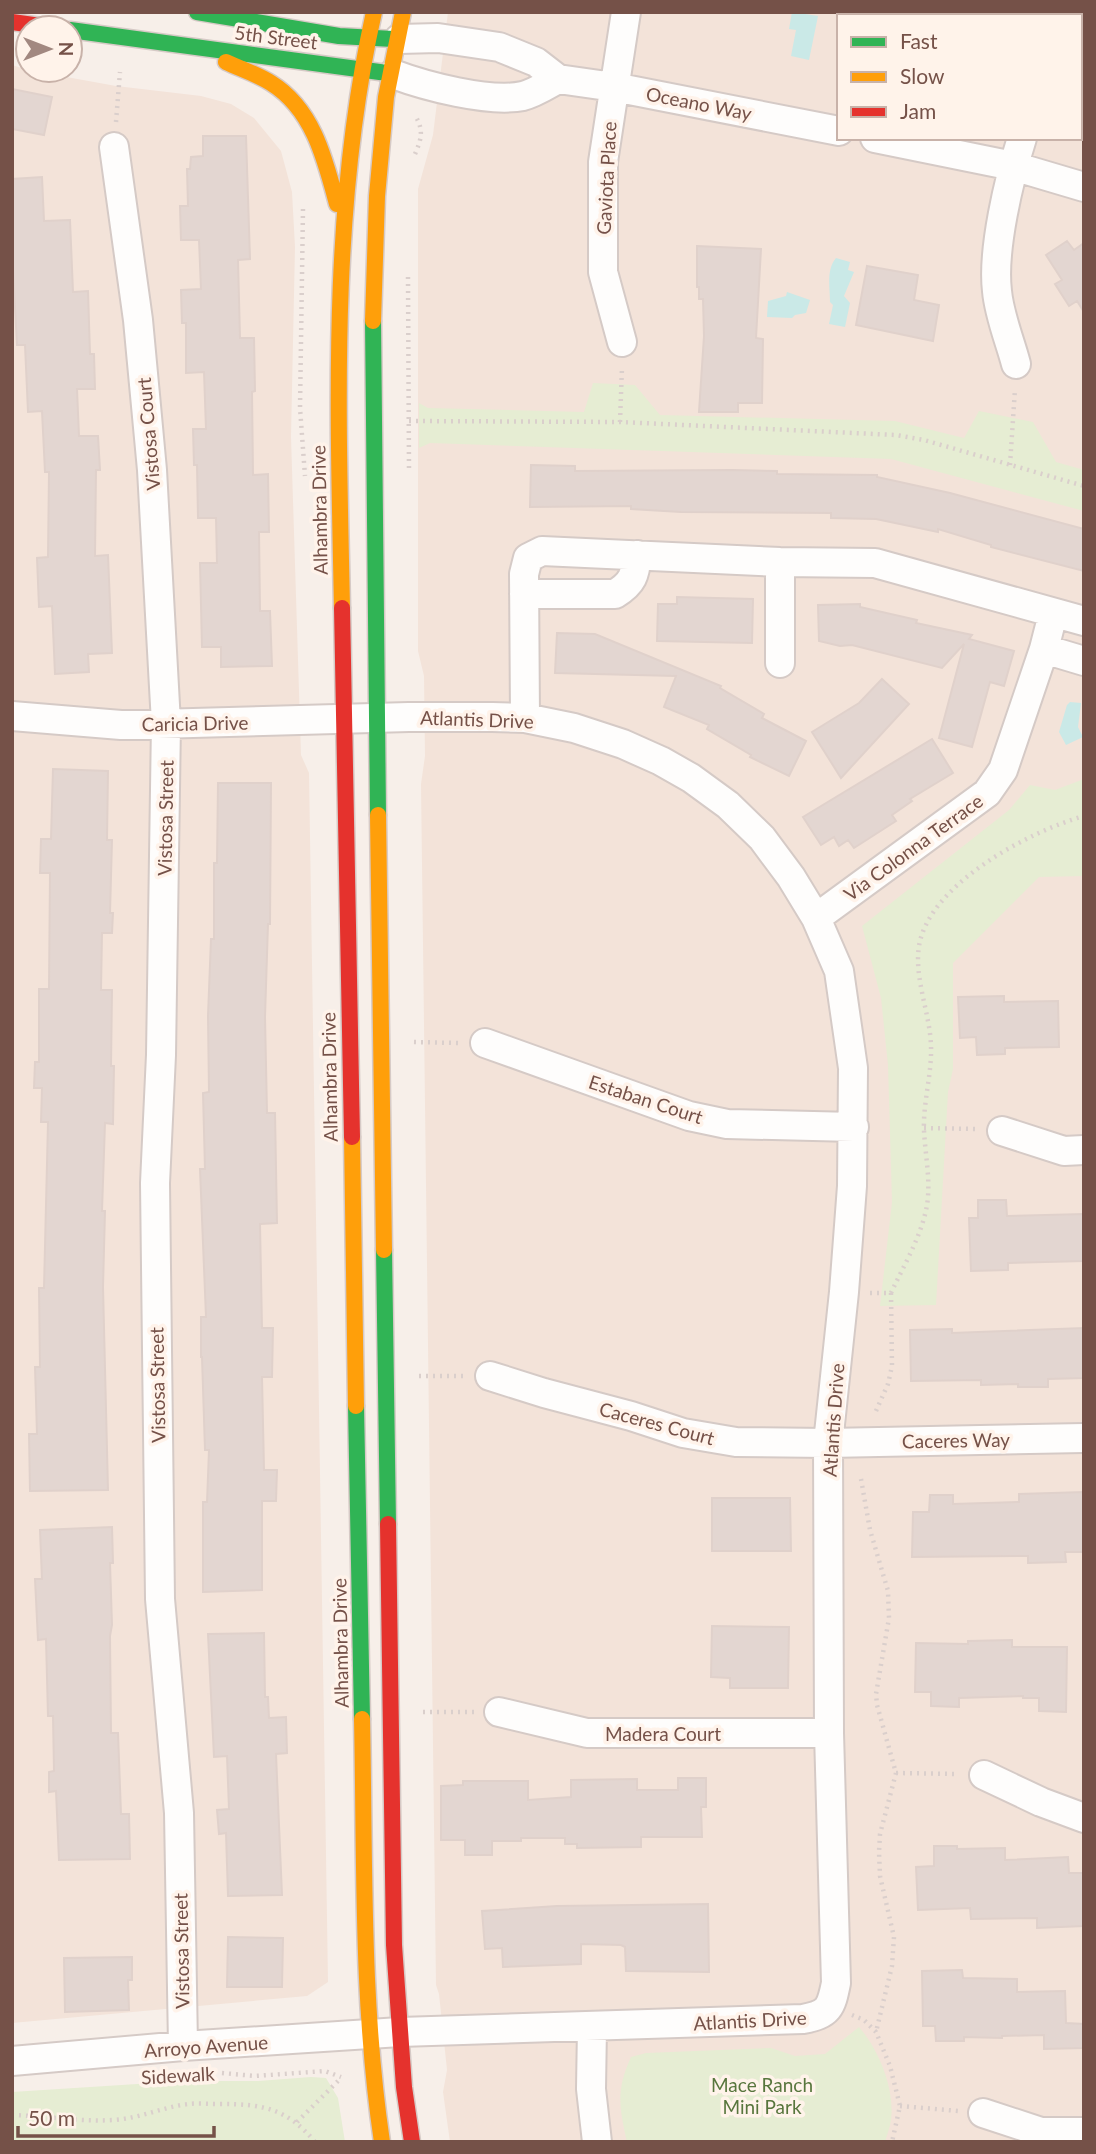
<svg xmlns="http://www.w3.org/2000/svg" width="1096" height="2154" font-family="Lato,sans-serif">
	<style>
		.residential { fill: #f3e3d9; fill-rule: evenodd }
		.green { fill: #e6edd3 }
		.water { fill: #cae9e7 }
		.building { fill: #e3d6d1; stroke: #e0d1cb; stroke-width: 2 }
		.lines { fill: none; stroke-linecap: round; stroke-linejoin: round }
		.street-casing { stroke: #d5cac6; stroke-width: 32 }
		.fast-casing { stroke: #d6cac6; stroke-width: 19 }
		.slow-casing { stroke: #d6cac6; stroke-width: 19 }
		.jam-casing { stroke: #d6cac6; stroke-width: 19 }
		.path { stroke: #dacfcc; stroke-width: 4.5; stroke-dasharray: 2 5; stroke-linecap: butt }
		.street { stroke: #fefdfc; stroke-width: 28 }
		.fast { stroke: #30b455; stroke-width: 16 }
		.slow { stroke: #ff9f0a; stroke-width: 16 }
		.jam { stroke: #e5322d; stroke-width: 16 }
		.labels { text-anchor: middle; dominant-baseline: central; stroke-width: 7; stroke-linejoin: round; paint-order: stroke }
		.street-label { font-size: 19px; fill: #755148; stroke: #fff3ea }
		.park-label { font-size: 19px; fill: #58763d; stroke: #fff3ea }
	</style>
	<rect width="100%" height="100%" fill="#f7efe9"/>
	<path class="residential" d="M448,12H1084V2142H450L443,2092L447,2070L439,1994L436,1985L421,784L425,756L424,676L418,651V189L433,135ZM839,16H1080V138H839Z
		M12,65L28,70L116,86L201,96L231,104L254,118L281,151L292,192L295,247L291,437L301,755L309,773L328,1982L307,1996L12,2023Z"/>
	<path class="green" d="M593,383L635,385L660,415L895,421L964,438L979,411L1033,422L1056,462L1084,470V511L891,459L430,443L419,448V403L428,408L584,412Z
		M1084,779V876L1039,877L953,963V1069L948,1092L936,1305L880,1306L892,1202L888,1065L881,998L862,926L1009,810L1030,785L1055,790Z
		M859,2027C879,2050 895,2089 891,2120C890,2127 887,2135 885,2142H627C619,2107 616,2090 631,2057L646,2053L771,2048L795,2056L825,2054Z
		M311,2077L326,2078L338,2098L345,2142H12V2092L184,2081H258Z"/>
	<path class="water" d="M792,12L818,16L809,60L791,56L796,30L789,29Z
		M836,258L850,262L848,270L854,272L844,296L850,303L845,327L829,324L833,305L830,302C830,287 826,270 836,258Z
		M787,292L810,300L806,313L795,315L792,318L767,317L768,301L786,296Z
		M1070,702L1081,703L1078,727L1083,737L1066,745L1059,732L1067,705Z"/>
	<path class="building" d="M12,89L52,97L44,135L12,129Z
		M203,136H246L250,259L238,260L240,338H254L255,391L252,392L253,475L268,474L269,532H259L260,611H270L272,666L221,667V647H202L200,563H217L216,518H198L197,465H194L193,429H206L204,372L186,373V323H182L181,290L201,289L199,240H181L180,206H188L187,169H190L191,157L203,156Z
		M42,177L44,221L70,220L73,292L88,291L90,354H94L95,389H77L79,436H98L100,470H96L95,556L108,555L112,653L88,654L89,672L55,674L52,606L39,607L37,558L48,557L49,472H45L42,411L28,412L25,345H17L12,251V179Z
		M1067,241L1074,250L1084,243V312L1077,301L1069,306L1055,284L1062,280L1046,255Z
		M697,246L761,249L756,338L763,339L762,403H738V412H699L704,336L703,299H699V287H697Z
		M867,266L918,275L914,300L939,305L933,341L856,325Z
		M531,465L575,466V471L732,470L777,471V474L877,475V477L950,493L1084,529V571L991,547V545L938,529V532L876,519L831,518V513L681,512L631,509V506L530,507Z
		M677,597L753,599L752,643L657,641L658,604H677Z
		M860,604V607L917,620L916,623L972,635L969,639L1014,651L1004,686L990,682L972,747L939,738L964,644L942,668L852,645L840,646L819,641L818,605Z
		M557,633L595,634L721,686L720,688L764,714L762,718L806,741L789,776L750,757L751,755L707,729L709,725L664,707L676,676L555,673Z
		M882,679L909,704L841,778L812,732L859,703Z
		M932,739L953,773L910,799L912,801L892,815L896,821L854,848L848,840L839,846L834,837L821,845L803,817Z
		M53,769L108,771L107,840H112L110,913H113L112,933H102L101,990H112L111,1066H114L113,1124L105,1123L102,1211H105L103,1287L108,1490L30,1491L29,1434H37L35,1367H40L39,1288H44L48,1122H41L42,1088H34L35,1062H39V989H49L50,873H40L41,839H51Z
		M218,783H271L270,924H268L265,1017L267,1113H275L277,1223L260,1224L262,1328H273L272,1377H262L264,1470H277L276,1501H262V1590L203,1592V1502H207L209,1450H205L202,1357H201V1317H206L200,1169H205L203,1093L209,1092L208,1016L211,939H214V863H217Z
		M1004,996V1002L1058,1001L1059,1047L1005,1048V1054L977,1055L976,1037L960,1038L958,997Z
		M978,1200H1006L1007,1216L1084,1214V1261L1008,1263V1270L971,1271L969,1218H978Z
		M1084,1328V1378L1048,1379V1387H1018V1384L981,1385V1380L911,1381L910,1330L952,1329V1333Z
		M1084,1492V1552H1065L1066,1562L1028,1563V1556L912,1557L913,1512H929L930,1495H953V1504L1019,1502V1494Z
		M712,1498H790L791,1551H712Z
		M112,1527L113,1563H110L112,1625L110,1636L111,1733H118L121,1814H129L130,1859L59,1860L56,1791L49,1792V1772L54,1771L53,1716H48L46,1639L38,1640L35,1579H42L40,1530Z
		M712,1626L789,1627L788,1688H730V1678L711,1677Z
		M264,1633L265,1697H268L269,1718L286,1717L287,1753L276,1754L282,1895L228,1896L226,1833L219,1834L217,1810L229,1809L227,1756L214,1757L208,1634Z
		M1012,1640V1647H1067L1066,1712L1039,1711V1698H1023V1696L959,1698V1707L931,1706V1692H915L916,1643L968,1644V1641Z
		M678,1778H706V1807H701L702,1837H641V1847L577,1848V1844H565V1838H521V1841H492V1855H465V1840H441V1786L463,1785V1781H528V1800L571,1797V1780L637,1779V1790H678Z
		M934,1846H957V1849L1005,1848V1860L1068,1857L1069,1873H1084V1926L1037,1928V1918L971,1919L970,1908L918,1910L916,1867L934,1866Z
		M708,1904L709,1972L626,1971L625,1947L621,1945L581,1944V1964L503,1967L502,1948L485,1949L482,1911L557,1906Z
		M228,1937L283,1938L282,1987H227Z
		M132,1957V1980H128L129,2010L65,2012L64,1958Z
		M962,1970L963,1978L1017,1979V1992L1065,1991L1066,2023L1084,2024V2048L1044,2049V2035L1002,2036V2038L964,2037V2041H936L935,2026H923L922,1971Z"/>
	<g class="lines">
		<g class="street-casing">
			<path id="street" d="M1048,16L1049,12
				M399,39L438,38L499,47L536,62L558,79L614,87L839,131
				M393,74C425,86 489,103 523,96C535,93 547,85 558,79
				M875,138L1013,166L1084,187
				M114,147L138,320L152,470L166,723L161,1055L155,1183L160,1599L179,1813L183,2046
				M622,342L603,272V162L626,12
				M1016,364C1010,341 999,315 997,291C992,250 1009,179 1022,138
				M780,562V663
				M524,594H615C633,583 635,575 637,555
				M1044,649L1084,661
				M12,716L121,725L409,717H492L525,718L574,728L623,744L661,761L691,778L728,805L762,838L791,877L816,918L839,971L853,1068L852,1186L844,1292L828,1443L829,1733L836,1983C831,2008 829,2014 803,2019L400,2032L183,2046L12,2061
				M525,718L524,574L528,558L542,551L780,562L875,563L1084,621
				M816,918L987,793L1003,770L1044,649L1053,614
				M485,1043L689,1116L727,1124L854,1127
				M1002,1131L1064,1151L1084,1150
				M490,1376L544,1393L631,1416L683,1433L736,1442L828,1443L1084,1438
				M499,1712L587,1733H829
				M984,1775L1041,1802L1084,1818
				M592,2027L591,2089L597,2142
				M983,2113L1041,2132H1084"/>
		</g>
		<g class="fast-casing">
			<path id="fast" d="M197,12L339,36L393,39
				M70,30L387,73
				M373,321L378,815
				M384,1250L388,1524
				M356,1406L362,1719"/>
		</g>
		<g class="slow-casing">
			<path id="slow" d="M226,62C241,69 257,74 271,83C313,109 325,159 337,204
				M373,321L377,196L386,97L403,12
				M342,608C338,408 330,208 374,12
				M378,815L384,1250
				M352,1137L356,1406
				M362,1719C365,1860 361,2002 382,2142"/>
		</g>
		<g class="jam-casing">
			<path id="jam" d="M12,22L55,28
				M342,608L352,1137
				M388,1524L394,1945L404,2087L412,2142"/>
		</g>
		<path class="path" d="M116,122L120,72
			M415,154C421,140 424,131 416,117
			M303,209L300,408L305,476
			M408,277L409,471
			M409,421L620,422L896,435L924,440L1084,486
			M620,422L622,367
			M1010,465L1015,389
			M414,1042L458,1043
			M924,1128L977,1129
			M870,1293H891C904,1265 922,1235 927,1205C931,1181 925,1154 924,1130C923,1102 932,1074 931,1046C930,1013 914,979 919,946C929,884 1030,831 1084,816
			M419,1376H467
			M876,1411L888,1384L892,1366L891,1293
			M861,1479L870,1530L888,1591L889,1618L876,1694L877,1705L896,1773L880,1834L879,1852L880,1876L894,1937L892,1966L876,2032
			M423,1712H474
			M896,1773L958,1774
			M852,2015L864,2020L876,2032L890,2066L900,2106L892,2142
			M222,2073L255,2076L325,2071L341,2077
			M900,2106L959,2111
			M12,2115C46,2116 80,2122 114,2120C141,2118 163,2107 188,2104C198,2103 209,2104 220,2104C262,2104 287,2108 315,2142
			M297,2122L341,2078"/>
		<use href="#street" class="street"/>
		<use href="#fast" class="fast"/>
		<use href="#slow" class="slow"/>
		<use href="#jam" class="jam"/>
	</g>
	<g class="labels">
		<g class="street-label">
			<text transform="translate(276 37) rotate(7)">5th Street</text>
			<text transform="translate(699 103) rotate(11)">Oceano Way</text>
			<text transform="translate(606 178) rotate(-87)">Gaviota Place</text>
			<text transform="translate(148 434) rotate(-95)">Vistosa Court</text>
			<text transform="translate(319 510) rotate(-91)">Alhambra Drive</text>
			<text transform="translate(477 719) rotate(2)">Atlantis Drive</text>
			<text transform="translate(195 723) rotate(-1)">Caricia Drive</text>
			<text transform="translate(165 818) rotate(-89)">Vistosa Street</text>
			<text transform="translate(913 847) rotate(-36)">Via Colonna Terrace</text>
			<text transform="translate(329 1077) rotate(-91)">Alhambra Drive</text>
			<text transform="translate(646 1099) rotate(18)">Estaban Court</text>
			<text transform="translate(157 1385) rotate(-91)">Vistosa Street</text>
			<text transform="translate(833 1420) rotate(-86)">Atlantis Drive</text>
			<text transform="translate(657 1423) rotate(15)">Caceres Court</text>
			<text transform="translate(956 1440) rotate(-1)">Caceres Way</text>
			<text transform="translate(340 1643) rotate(-91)">Alhambra Drive</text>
			<text x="663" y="1733">Madera Court</text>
			<text transform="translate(181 1951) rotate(-91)">Vistosa Street</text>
			<text transform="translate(750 2020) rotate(-3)">Atlantis Drive</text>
			<text transform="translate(206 2046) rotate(-4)">Arroyo Avenue</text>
			<text transform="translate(178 2075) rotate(-3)">Sidewalk</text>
		</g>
		<g class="park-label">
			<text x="762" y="2084">Mace Ranch<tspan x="762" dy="22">Mini Park</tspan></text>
		</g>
	</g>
	<rect width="1096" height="2154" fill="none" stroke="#755148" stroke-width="28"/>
	<rect x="837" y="14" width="245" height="126" fill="#fff3ea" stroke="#c8b2a9" stroke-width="2"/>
	<rect x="851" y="37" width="35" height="10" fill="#30b455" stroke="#c8b2a9" stroke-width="2"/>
	<text x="900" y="49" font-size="21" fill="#755148">Fast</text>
	<rect x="851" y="72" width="35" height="10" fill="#ff9f0a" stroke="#c8b2a9" stroke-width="2"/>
	<text x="900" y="84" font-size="21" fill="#755148">Slow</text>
	<rect x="851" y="107" width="35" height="10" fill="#e5322d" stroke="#c8b2a9" stroke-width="2"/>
	<text x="900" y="119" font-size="21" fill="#755148">Jam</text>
	<g transform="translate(49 49) rotate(90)"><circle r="33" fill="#fff3ea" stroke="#c8b2a9" stroke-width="2"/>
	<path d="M0-5L12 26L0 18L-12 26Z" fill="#a28880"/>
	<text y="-10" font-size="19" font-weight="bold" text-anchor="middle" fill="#755148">N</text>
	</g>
	<path d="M18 2126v10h196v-10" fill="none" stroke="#755148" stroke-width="3.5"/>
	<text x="28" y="2126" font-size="21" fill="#755148" stroke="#fff3ea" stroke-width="5" paint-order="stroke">50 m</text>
</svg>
